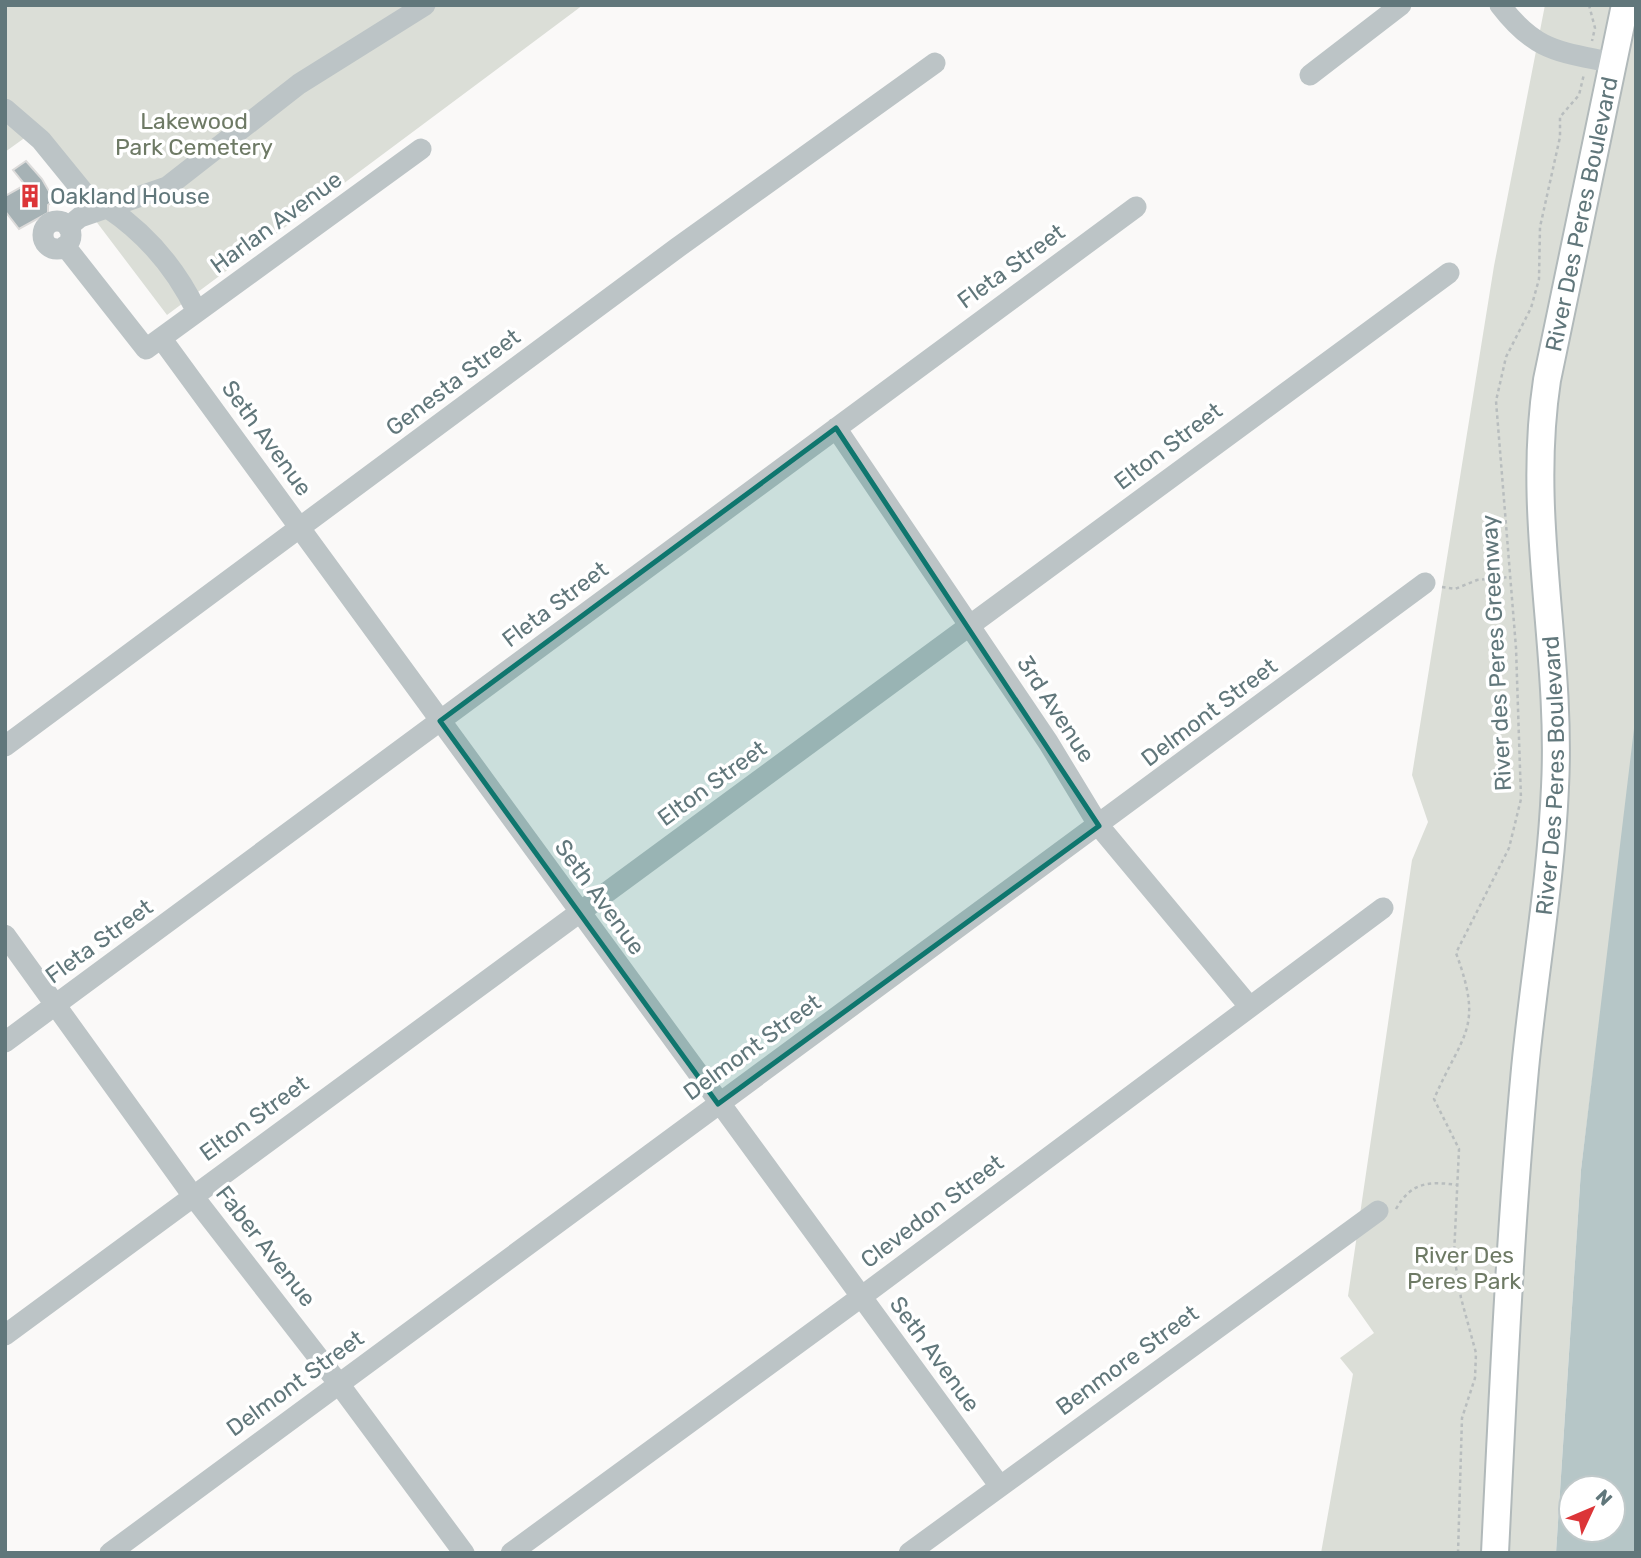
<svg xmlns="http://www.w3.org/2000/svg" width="1641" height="1558" font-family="Rubik,sans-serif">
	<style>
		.green { fill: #dbded7 }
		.water { fill: #b6c6c7; fill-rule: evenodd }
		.building { fill: #a6b2b5; stroke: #dcdbda; stroke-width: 2 }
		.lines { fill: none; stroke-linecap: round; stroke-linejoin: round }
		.major-casing { stroke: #b1b9ba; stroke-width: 30 }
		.path { stroke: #b8bdbe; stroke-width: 2.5; stroke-dasharray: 3.5 3.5; stroke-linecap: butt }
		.minor { stroke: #bcc4c6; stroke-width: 21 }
		.major { stroke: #fff; stroke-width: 26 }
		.marked { fill: #0f766e; fill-opacity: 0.2; stroke: #0f766e; stroke-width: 5; stroke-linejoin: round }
		.labels { text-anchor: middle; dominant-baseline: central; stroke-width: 7; stroke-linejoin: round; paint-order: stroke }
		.park-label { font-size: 23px; fill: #6e7a65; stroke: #fff }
		.poi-label { font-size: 23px; fill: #61777b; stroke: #fff; text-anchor: start }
		.street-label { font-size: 23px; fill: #61777b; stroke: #fff }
	</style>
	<rect width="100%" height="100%" fill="#faf9f8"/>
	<path class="green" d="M5,5H583L167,315L30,134L5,152Z
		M1545,5H1636L1635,736L1581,1170L1556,1553H1321L1353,1374L1340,1358L1374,1333L1348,1296L1412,860L1428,822L1412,775L1494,266Z"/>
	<path class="water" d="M1636,712V1553H1556L1581,1170ZM1571,1488H1613V1530H1571Z"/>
	<path class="building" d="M26,161L42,179L54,200L48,205V213L19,229L5,211V196L25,185L13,170Z"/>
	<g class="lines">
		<g class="major-casing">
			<g id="major">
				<path id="s1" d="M1495,1553C1503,1391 1510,1230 1525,1069C1534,975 1551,881 1555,787C1562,649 1526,518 1547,380L1625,5"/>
			</g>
		</g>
		<path class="path" d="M1589,5L1595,28L1592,41
			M1442,587L1455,589L1477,580L1510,577
			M1396,1209C1411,1182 1429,1181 1457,1185
			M1458,1553L1462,1418L1475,1378L1476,1353L1461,1298L1454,1255L1459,1149L1434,1099C1463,1032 1484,1029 1456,953L1509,848L1521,799L1516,648L1496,401L1506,357L1531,308L1539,279L1540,227L1560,137V117L1579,95L1584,74"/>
		<path class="minor" d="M1500,5C1536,52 1558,51 1613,63
			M1310,75L1401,5
			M5,109L41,140L98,210
			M108,208C148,235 176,268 197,312
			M43 235a14 14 0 1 1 28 0a14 14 0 1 1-28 0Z
			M68,227L80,217L167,187L299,84L425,5
			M65,246L146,349L421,149
			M161,338L999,1485
			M836,428L1048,742L1099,826L1249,1006
			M5,746L677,248L935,63
			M5,935L193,1196L339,1384L464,1553
			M5,1042L1136,207
			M5,1335L1449,273
			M110,1553L1425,583
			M511,1553L861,1297L1383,908
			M909,1553L1378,1211"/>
		<use href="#major" class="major"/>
	</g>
	<path class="marked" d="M836,428L1099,826L718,1104L440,721Z"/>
	<defs>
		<g id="building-bare" transform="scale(1.89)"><path d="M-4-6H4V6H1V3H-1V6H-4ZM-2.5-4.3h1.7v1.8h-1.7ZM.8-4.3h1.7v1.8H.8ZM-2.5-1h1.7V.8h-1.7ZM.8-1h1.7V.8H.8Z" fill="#dc3538" stroke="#fff" stroke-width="2.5" paint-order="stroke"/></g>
	</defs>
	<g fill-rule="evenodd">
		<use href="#building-bare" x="30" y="196"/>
	</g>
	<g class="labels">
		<g class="park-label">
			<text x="194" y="121">Lakewood<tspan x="194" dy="26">Park Cemetery</tspan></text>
			<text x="1464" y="1255">River Des<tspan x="1464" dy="26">Peres Park</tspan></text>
		</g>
		<g class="poi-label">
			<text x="50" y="196">Oakland House</text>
		</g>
		<g class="street-label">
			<text stroke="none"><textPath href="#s1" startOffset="1346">River Des Peres Boulevard</textPath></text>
			<text transform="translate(276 222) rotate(-36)">Harlan Avenue</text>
			<text transform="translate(1011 266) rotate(-36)">Fleta Street</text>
			<text transform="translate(453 382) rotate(-37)">Genesta Street</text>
			<text transform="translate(267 438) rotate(54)">Seth Avenue</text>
			<text transform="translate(1168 446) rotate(-37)">Elton Street</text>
			<text transform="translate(555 604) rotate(-37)">Fleta Street</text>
			<text transform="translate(1496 653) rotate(-93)">River des Peres Greenway</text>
			<text transform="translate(1056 709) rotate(57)">3rd Avenue</text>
			<text transform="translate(1209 712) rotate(-37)">Delmont Street</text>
			<text stroke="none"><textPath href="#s1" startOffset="780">River Des Peres Boulevard</textPath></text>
			<text transform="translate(712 783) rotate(-36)">Elton Street</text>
			<text transform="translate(600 897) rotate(54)">Seth Avenue</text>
			<text transform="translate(99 941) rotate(-36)">Fleta Street</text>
			<text transform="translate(752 1047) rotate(-36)">Delmont Street</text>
			<text transform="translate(254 1118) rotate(-36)">Elton Street</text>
			<text transform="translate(932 1211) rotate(-37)">Clevedon Street</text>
			<text transform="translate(266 1246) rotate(52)">Faber Avenue</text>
			<text transform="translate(935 1354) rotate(54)">Seth Avenue</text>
			<text transform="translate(1127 1360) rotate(-36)">Benmore Street</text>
			<text transform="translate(295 1383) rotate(-36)">Delmont Street</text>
		</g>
	</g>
	<rect width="1641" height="1558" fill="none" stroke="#61777b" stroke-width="14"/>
	<g transform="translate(1592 1509) rotate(46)"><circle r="33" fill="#ffffff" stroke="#c0c9ca" stroke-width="2"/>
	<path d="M0-5L12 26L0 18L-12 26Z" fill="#dc3538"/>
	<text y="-10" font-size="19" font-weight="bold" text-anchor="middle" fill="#61777b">N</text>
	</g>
</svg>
